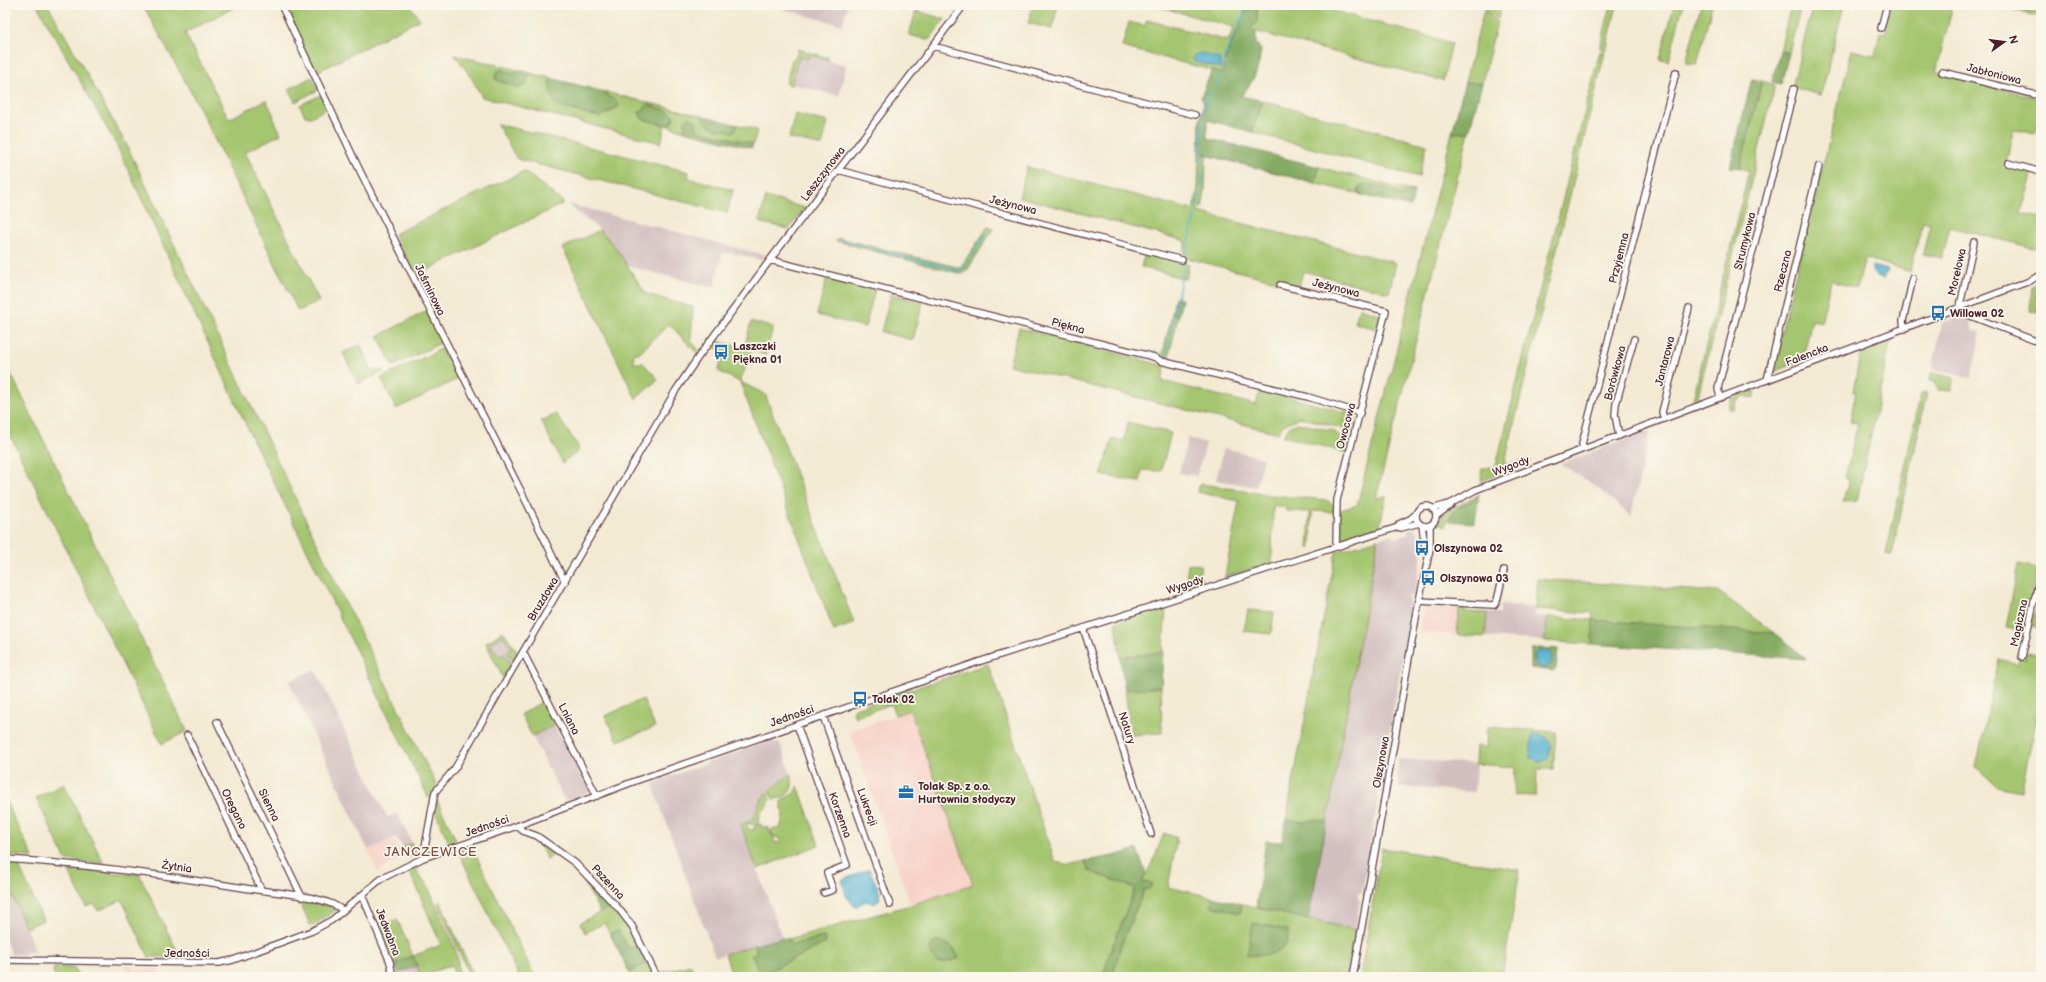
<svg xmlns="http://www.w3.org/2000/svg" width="2046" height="982" font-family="'Balsamiq Sans',sans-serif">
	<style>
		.built { fill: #f7d1c7 }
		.industrial { fill: #d2bfc0 }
		.green { fill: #a5c66f; stroke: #78724d; fill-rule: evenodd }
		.forest { fill: #84ab62; stroke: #676546 }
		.water { fill: #51b0d0; stroke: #4e687e }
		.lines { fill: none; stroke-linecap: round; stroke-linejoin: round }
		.stream { stroke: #51b0d0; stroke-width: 1.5 }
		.minor-casing { stroke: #633d44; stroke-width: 8 }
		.minor { stroke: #fff; stroke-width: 5.5 }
		.labels { text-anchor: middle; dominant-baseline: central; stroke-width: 3.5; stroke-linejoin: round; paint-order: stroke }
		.street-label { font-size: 11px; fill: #4a1f2b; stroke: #fbf7ec }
		.poi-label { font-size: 11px; font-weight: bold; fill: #4a1f2b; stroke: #fbf7ec; text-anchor: start }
		.quarter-label { font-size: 13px; letter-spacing: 1px; fill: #7f4b42; stroke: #fbf7ec }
	</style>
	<rect width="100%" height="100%" fill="#fbf7ec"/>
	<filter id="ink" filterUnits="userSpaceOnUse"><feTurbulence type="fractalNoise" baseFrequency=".025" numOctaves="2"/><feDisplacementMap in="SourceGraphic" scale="8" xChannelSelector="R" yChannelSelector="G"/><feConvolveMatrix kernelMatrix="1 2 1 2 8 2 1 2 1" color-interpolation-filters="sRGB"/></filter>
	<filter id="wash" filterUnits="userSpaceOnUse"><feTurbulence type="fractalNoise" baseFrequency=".012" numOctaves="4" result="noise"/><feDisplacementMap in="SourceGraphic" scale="16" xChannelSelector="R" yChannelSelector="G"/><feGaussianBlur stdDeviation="0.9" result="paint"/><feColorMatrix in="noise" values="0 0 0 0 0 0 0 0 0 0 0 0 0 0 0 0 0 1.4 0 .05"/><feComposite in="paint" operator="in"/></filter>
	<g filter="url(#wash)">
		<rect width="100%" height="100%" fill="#f3ead3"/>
		<path class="built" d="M1429,606L1459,608L1457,635L1420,632L1424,607H1429Z
			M910,710L973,884L911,905L850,731Z
			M393,839L402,858L383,868L378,873L368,850Z
			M126,965H131L133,969H157L160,977H130Z"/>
		<path class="industrial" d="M767,5H848L842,25Z
			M809,55L846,65L839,96L792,84L799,57Z
			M568,205L569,204L765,255L761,260L732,253L722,254L714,288L628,266L615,247L600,230Z
			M1959,317L1970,321L1973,331L1981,332L1971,378L1932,369L1942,323Z
			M1650,430L1631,516L1594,485L1562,465V463Z
			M1188,438L1206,443L1197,476L1179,473Z
			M1224,448L1263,458L1256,487L1216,480Z
			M1413,528L1418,531L1421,558L1414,596L1409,597V602L1412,604L1385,757L1382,758V761L1384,766L1362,892L1358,893V898L1360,900L1355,930L1308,920L1378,539L1393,534L1396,538L1408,534V529Z
			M1501,605L1535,607V616L1547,617L1545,641L1485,637L1487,613H1500Z
			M503,631L518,652L503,678L486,643Z
			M312,670L317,673L387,817L396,814L398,815L412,843L403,848L396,837L368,850L289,682Z
			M554,725L567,751L590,789L588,793L565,801L532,736Z
			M772,739L776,743H780L791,774L764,794L757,808L754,818L741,825L782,938L715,957L652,783Z
			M1399,759L1476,764L1474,792L1398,787L1399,780L1396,778Z
			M5,878L16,904L36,953L29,951L25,953L26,955H12L5,939Z
			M417,966L421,977H394V975Z"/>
		<path class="green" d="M37,5H48L126,144L347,606L437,786L429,799L253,440L117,146Z
			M143,5H239L185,33L229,119L266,100L274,116L273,117L281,134L245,152L319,301L298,311L198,105Z
			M284,5H409L420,19L315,73Z
			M1033,5H1058L1052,29L1028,23Z
			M1152,5H1248L1226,57L1222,73L1122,47L1129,22L1145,26L1147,20L1228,41L1234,27Z
			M1257,5H1312L1452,43L1443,81L1250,30L1257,21Z
			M1485,5H1501L1498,19L1486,10Z
			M1611,5H1617L1606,50L1600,48Z
			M1674,5H1683L1669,61L1660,60Z
			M1701,5H1712L1697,64L1686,63Z
			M1791,5H1801L1789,53L1780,51Z
			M1813,5H1844L1821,95L1792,87Z
			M1890,5H1953L1936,72L2041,99V111L2034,134L2013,129L2006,165L2033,172L2021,213L2041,217V250L1950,227L1942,258L1923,254L1930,223L1923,221L1910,272L1865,258L1857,288L1831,281L1821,322L1812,320L1802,361L1771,373L1852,50L1875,56L1880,32L1885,33L1888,24L1885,23Z
			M2000,5H2041V17L2000,6Z
			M1484,10L1497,22L1482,83L1465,82Z
			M916,11L945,19L929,40L909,35Z
			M798,49L829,58L828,60L809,55L808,59L799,57L791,85L786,84L792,60L796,56Z
			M1600,51L1605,52L1504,465L1525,460L1531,461L1481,481L1482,469L1496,466Z
			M455,55L518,70L515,74L507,72L495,75V79C502,85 515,85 524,86L530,73L550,78L549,84L560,107L594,116L606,114L616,109V100L609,97L605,92L703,116V119L736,131L738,125L757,130L753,144L684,127V131L669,126L673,120L674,115L657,108L643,109L642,119L665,125L661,143L482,97L471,77Z
			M312,77L318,90L295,102L289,89Z
			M1762,81L1775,85L1697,400L1692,403L1749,171L1740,168Z
			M321,95L327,108L311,117L305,116L300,105Z
			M1263,101L1427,145L1419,177L1252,132Z
			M795,114L828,122L822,146L789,138Z
			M497,124L689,172L688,178L733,190L727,213L517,159Z
			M1469,132L1376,498L1386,496L1380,526L1339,542L1338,511L1357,505L1452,133Z
			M1201,151L1206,155L1205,191L1202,208L1200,207L1198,212L1396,263L1389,293L1303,271L1299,287L1183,257L1186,241L1019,197L1027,167L1193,210L1198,189L1199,153Z
			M1319,167L1407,190L1401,196L1389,189L1360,185L1358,194L1315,183Z
			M524,171L564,203L415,276L394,234Z
			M766,197L805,208L789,229L759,222Z
			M988,227L993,229L968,269L962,274L836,241L838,238L960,268Z
			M600,230L615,247L646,294L693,307L691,341L698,349L697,353L669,324L640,353H634L633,363H643L658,379L636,399L563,248Z
			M1145,253L1189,264L1186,279L1141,267Z
			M827,278L875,290L865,327L817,315Z
			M2038,284L2036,308L2041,309V312L2030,311L2032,286Z
			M891,294L923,302L913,340L881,332Z
			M1359,308L1377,313L1382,319L1380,330L1355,323Z
			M427,311L442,340L441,343L393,366L378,336Z
			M1172,314L1178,316L1168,360L1162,358Z
			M751,322L773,327L766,355L752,350L740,382L765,394L854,623L834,631L740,382L718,371L725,351L712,347L718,338L720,342L744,348Z
			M1019,328L1165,366L1162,381L1256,405L1260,390L1354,414L1356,417L1352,431L1300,417L1283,425L1278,433L1009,365Z
			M1891,339L1857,501L1843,502L1849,479L1845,478L1858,423L1850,422L1856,392H1853L1861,350Z
			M360,345L372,370L384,371L358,384L343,353Z
			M441,349L445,352L444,355L445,357L447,356L458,379L396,409L381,378Z
			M5,362L187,731L162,744L5,425Z
			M1931,373L1954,378L1951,391L1938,390L1934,381H1930Z
			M1754,390V398L1744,396L1736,401L1734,409H1729L1731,399Z
			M1927,392L1892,555L1886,554L1921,393Z
			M556,414L578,446V452L565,460L563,464L541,421Z
			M1128,422L1171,433L1161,471L1142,470L1140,482L1101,475L1113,438L1124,441Z
			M1298,423L1334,431L1349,445L1347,453L1283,436L1290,426Z
			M1202,484L1269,495L1326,500L1334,505V512L1312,511L1311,548H1308L1310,512L1286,511V508L1273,506L1272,563L1225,577L1239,501L1197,492L1198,487Z
			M1476,496L1475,499L1460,506L1452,513L1445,526L1438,523L1445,512Z
			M1378,539L1327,821L1315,820L1304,822L1286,820L1336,552Z
			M1188,564L1201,565L1199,575L1203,580L1202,585L1185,590Z
			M2019,564L2038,568L2025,631L2006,627Z
			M1538,579L1719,592L1774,633L1593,620L1592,644L1545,641L1547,617L1593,620V613L1535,609Z
			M2039,599L2041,600V629L2032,627Z
			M1166,606L1163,652L1120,657L1116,622Z
			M1459,608H1465V612L1487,613L1485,637L1457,635Z
			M1248,610L1274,612L1271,634L1244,631Z
			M503,631L518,652L513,660L507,652L512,648L503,635L490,644L499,657L504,654L511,664L503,678L486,643Z
			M2027,653L2041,656V698L2021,791L1997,786L1976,767L1999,659L2018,664L2019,657L2025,659Z
			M988,664L1055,862L1070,865L1085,861L1089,871L1135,887C1125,918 1110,946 1103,977H733L725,954L755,945L757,953L752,955L759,973L771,970L826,942L824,937L791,945L789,939L911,905L973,884L910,710L895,715L891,704L855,717L853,713L855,708Z
			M1161,687L1162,733L1131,735L1125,690Z
			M643,699L655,727L618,741L605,716Z
			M542,702L554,725L532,736L521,714Z
			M1487,727L1556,732L1553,769H1537L1536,796L1514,795L1515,767L1475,764L1476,746L1486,748Z
			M791,774C795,788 789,799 773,799L769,791Z
			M64,784L104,864L66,860L36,798Z
			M798,786L819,845L757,869L741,825L754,818L760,801L767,792L770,800L765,809L761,810L758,824L754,825L748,823L747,829L753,830L754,827L761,824L760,826L768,827L775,842L780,843L781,839L774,837L771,830L773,828L780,829L783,816L781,801L793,794Z
			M5,800L33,857L5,855Z
			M437,800L456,840L449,843L435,811Z
			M1164,833L1177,838L1168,887L1212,897L1211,906L1240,913L1242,904L1355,930L1346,977H1112L1121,946L1144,890L1150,888L1152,884L1142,882L1155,857ZM1253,923L1288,930C1289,941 1283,948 1275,955Z
			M535,836L548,846L553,856L547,859Z
			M412,843L417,853L408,857L403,848Z
			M472,847L535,977H519L458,851Z
			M1382,848L1520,870L1502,977H1360Z
			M5,863L18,864L43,920L26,928L5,878Z
			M415,867L421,879L426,882L456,951C459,961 457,968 460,977H456L451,965L421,976L413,956L395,963L380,927L397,919L413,956L441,945L409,869Z
			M67,868L80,871L139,874L180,957H149L122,900L98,911L94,904L86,907Z
			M298,899L329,906L336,910L311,927Z
			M440,901L474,977H470L438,903Z
			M611,906L625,921L638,945L629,949L616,931L610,934L604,923L585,933L580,923Z
			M647,963L654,977H632L629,972Z
			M691,965L695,977H661L659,973Z
			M55,967L75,968L78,977H55L53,971Z"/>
		<path class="forest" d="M1248,5H1257V21L1250,30L1256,32V43L1261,50C1258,71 1255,80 1241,96L1263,101L1252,132L1207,120V138L1319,167L1315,183L1206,155L1204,151L1199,153L1200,120L1204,103L1201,97L1212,70L1222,73L1226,57Z
			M1780,51L1789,53L1781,84L1772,82Z
			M502,70L513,74L518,70L530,73L524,86L519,88L495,79L497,71Z
			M550,78L605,92L609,97L616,100L619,106L600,117L560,107C551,103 549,88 550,78Z
			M1752,79L1762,81L1740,168L1730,167Z
			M1465,82L1482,83L1469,132L1452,133Z
			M649,105L665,110L674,115L673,120L669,126L642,119L639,112H642L645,106Z
			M703,116L738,125L733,132C723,129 704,129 703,116Z
			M689,118L696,121L697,130L753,144L752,148L684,131L685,121Z
			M1367,184L1389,189L1401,196L1407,190L1414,191L1411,207L1358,194L1360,185Z
			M1175,297L1182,299L1178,316L1172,314Z
			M1479,494L1475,523L1448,521L1455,510L1475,499L1476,496Z
			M1593,620L1774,633L1807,659L1592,644Z
			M1538,648L1558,649L1556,669L1553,671L1531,668V649Z
			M1163,652L1161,687L1125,690L1120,657Z
			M1286,820L1303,822L1315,820L1327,821L1308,920L1256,907L1266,841L1282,842Z
			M1137,849L1146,874L1142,882L1152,883L1150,888L1144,890L1121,946L1112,977H1103C1110,946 1125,918 1135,888L1089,871L1085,861L1114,856Z
			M581,875L611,906L600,913Z
			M1212,897L1242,904L1240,913L1211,906Z
			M1253,923L1288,930C1291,957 1265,955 1247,955Z
			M616,931H619L629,949L638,945L647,963L629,972L610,934Z
			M824,937L826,943L771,970L759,973L752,955L757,953L755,945L782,938L789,939L792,945Z
			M937,941C948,942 954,948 959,958L943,963H938L933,958L929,948L932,944Z
			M413,956L417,966L398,973L395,963Z"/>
		<path class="water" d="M1202,53L1220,59V68L1195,62L1193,59L1194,55Z
			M1872,266L1888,270L1884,278C1877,277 1871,274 1872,266Z
			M1534 659a9 9 0 1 1 18 0a9 9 0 1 1-18 0Z
			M1536,734C1553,737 1553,745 1547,760L1538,761L1530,757L1532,735Z
			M869,869L880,892L879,900L874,904C865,899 863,903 855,907L846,896L842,880Z"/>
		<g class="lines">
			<path class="stream" d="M1236,32L1247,5
				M1221,69L1224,58L1233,37
				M1217,87L1221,76
				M1203,116L1207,96L1212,91
				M1202,165V122
				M1202,188V170
				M1196,208L1201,192
				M840,240L960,271L963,270L986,234
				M1186,257L1195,213
				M1170,335L1184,264
				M1166,358L1169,340"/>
		</g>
	</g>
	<g filter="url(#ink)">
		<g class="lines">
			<g class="minor-casing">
				<path id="minor" d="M281,5L360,171L523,495L565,582
					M1881,28L1887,5
					M933,46L1195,115
					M1942,72L2041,96
					M2008,163L2041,172
					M838,170L1182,260
					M1974,242L1961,301L1960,308L1963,313L2041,343
					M770,260L1154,357L1161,361L1308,397L1360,413
					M1280,285L1386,311L1337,500L1336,547
					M1904,329L1903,321L1913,278
					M1767,380L1819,166
					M1720,398L1718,388L1794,89
					M1664,419L1662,412L1689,308
					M1619,436L1615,415L1616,404L1634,339
					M1583,449L1582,444L1676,72
					M1416 516a10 10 0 1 1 20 0a10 10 0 1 1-20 0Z
					M1432,509L1452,503L1475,490L1512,476L2027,282L2041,275
					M1436,516L1451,505L1452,503
					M1422,525L1425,548L1428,551
					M1398,527L1399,524L1410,519L1416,514
					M1419,601L1494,605L1497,601L1504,570
					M1083,628L1151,834
					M523,652L597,796
					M2022,657L2041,570
					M823,716L890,905
					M217,722L302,897
					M797,725L847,865L827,873L833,890L824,893
					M187,735L262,891
					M517,826L523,831L537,836L575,863L619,909L632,926L657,977
					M423,858L435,792L455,768L676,390L699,356L770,260L964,5
					M5,859C85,864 164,875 244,888C267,892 328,895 343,911
					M362,895L390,962L393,977
					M5,960L219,963L233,960L312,931L332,920L381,879L423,858L517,826L638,780L978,662L1398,527L1401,528L1419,523
					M1353,977L1419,601L1430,549V525"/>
			</g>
			<use href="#minor" class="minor"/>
		</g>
	</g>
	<defs>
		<g id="bus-bare" transform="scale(1.2)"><path d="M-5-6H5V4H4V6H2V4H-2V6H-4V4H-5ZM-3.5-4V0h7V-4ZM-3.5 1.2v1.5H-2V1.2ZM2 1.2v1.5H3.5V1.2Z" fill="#1f6fb2" stroke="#fbf7ec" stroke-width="2.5" paint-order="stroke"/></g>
		<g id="office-bare" transform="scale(1.2)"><path d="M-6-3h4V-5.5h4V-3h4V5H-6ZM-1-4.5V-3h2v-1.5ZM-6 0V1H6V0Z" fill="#1f6fb2" stroke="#fbf7ec" stroke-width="2.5" paint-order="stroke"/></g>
	</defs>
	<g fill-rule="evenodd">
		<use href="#bus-bare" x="1938" y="313"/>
		<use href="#bus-bare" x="721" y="352"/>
		<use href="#bus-bare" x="1422" y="548"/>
		<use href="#bus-bare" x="1428" y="578"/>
		<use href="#bus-bare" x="860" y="699"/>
		<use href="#office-bare" x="906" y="792"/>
	</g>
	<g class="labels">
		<g class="street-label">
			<text transform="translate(1994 74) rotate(14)">Jabłoniowa</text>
			<text transform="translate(823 174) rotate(-53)">Leszczynowa</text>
			<text transform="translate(1013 205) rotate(14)">Jeżynowa</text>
			<text transform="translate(1745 241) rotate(-76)">Strumykowa</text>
			<text transform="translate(1619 258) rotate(-76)">Przyjemna</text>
			<text transform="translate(1783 271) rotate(-76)">Rzeczna</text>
			<text transform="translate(1957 272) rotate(-77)">Morelowa</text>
			<text transform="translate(1336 288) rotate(14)">Jeżynowa</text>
			<text transform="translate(430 290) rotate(64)">Jaśminowa</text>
			<text transform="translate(1068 326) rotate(15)">Piękna</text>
			<text transform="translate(1807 355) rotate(-21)">Falencka</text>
			<text transform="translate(1665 361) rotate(-76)">Jantarowa</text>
			<text transform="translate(1615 373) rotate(-75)">Borówkowa</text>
			<text transform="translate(1346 426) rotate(-75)">Owocowa</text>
			<text transform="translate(1511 466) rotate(-21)">Wygody</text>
			<text transform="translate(1185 585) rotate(-18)">Wygody</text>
			<text transform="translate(543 599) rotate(-59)">Bruzdowa</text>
			<text transform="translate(2019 623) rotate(-78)">Magiczna</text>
			<text transform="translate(792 716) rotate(-19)">Jedności</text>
			<text transform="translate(569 719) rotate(63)">Lniana</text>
			<text transform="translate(1127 728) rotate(72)">Natury</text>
			<text transform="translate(1381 762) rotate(-80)">Olszynowa</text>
			<text transform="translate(269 805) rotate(64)">Sienna</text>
			<text transform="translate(867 807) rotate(70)">Lukrecji</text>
			<text transform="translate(234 809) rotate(64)">Oregano</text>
			<text transform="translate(840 815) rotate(70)">Korzenna</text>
			<text transform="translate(487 826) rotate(-19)">Jedności</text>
			<text transform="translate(177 867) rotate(8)">Żytnia</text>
			<text transform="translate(608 882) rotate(47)">Pszenna</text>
			<text transform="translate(388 932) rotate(69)">Jedwabna</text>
			<text x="187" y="953">Jedności</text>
		</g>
		<g class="poi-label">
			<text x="1950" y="313">Willowa 02</text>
			<text x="733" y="346">Laszczki<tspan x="733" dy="13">Piękna 01</tspan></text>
			<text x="1434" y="548">Olszynowa 02</text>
			<text x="1440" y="578">Olszynowa 03</text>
			<text x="872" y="699">Tolak 02</text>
			<text x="918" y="786">Tolak Sp. z o.o.<tspan x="918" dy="13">Hurtownia słodyczy</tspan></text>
		</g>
		<g class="quarter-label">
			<text x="431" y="852">JANCZEWICE</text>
		</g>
	</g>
	<rect width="2046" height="982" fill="none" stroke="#fbf7ec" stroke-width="20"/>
	<g transform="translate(2004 42) rotate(76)" stroke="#fbf7ec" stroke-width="3" paint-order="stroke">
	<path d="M0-3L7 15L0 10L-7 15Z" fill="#4a1f2b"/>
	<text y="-6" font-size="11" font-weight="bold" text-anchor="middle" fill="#4a1f2b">N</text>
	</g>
</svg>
